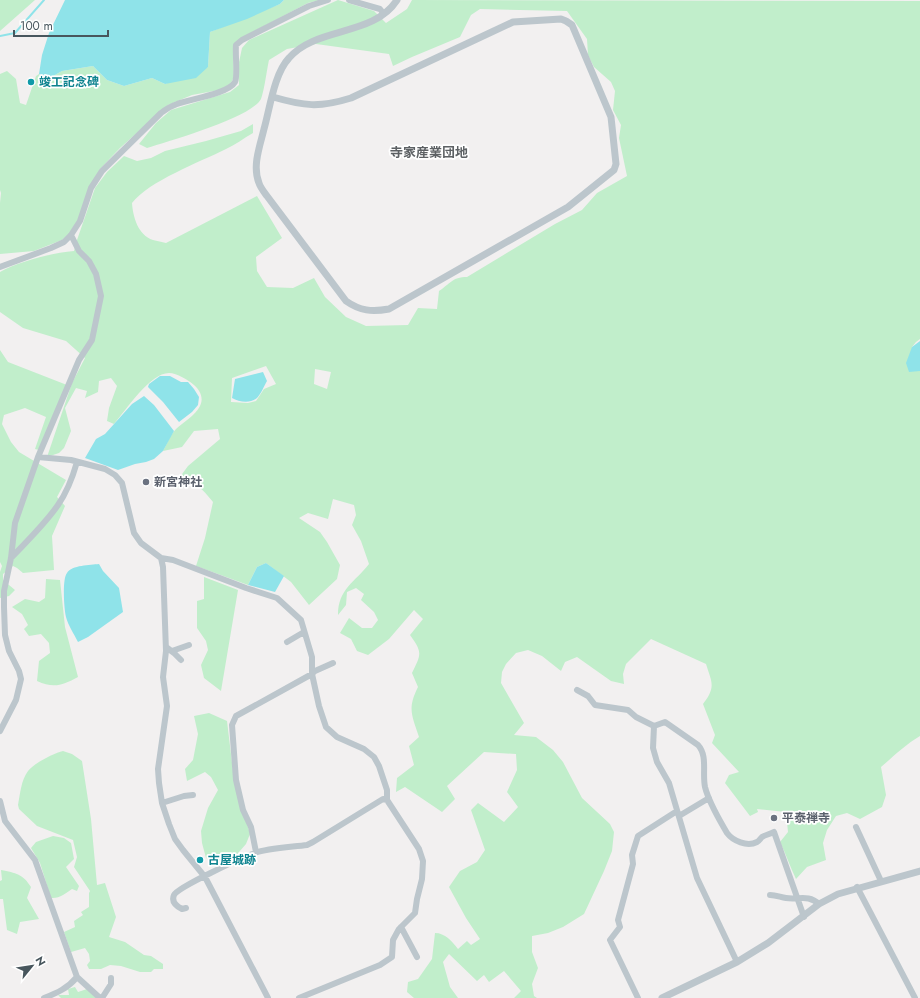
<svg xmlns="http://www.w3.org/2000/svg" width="920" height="998" font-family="Jost,'Noto Sans JP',sans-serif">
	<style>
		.green { fill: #c1eecb; fill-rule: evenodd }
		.water { fill: #8fe3e9 }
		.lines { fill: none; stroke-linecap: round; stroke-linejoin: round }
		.stream { stroke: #8fe3e9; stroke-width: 2 }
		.minor { stroke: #bcc6cc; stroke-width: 6 }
		.tertiary { stroke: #bcc6cc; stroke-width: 7 }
		.culture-dot { fill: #0f9aa8; stroke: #fff; stroke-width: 1.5 }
		.worship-dot { fill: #6b7280; stroke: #fff; stroke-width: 1.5 }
		.labels { text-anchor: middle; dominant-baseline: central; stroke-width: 3.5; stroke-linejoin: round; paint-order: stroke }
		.culture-label { font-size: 12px; font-weight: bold; fill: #0d838f; stroke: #fff; text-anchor: start }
		.worship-label { font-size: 12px; font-weight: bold; fill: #5b616d; stroke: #fff; text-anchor: start }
		.neighbourhood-label { font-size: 13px; font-weight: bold; fill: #5d6164; stroke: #fff }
	</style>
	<rect width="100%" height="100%" fill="#f2f0f0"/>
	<path class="green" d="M0,0H35L0,31Z
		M284,0H320L308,3L241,38L233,52L234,77L232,81L229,85L219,90L192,95L168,105L120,148L100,169L78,220L69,234L62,240L34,251L0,254V203L1,193L0,190V74L7,71L16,79L20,103L26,105L36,76L39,74L48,79L62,71L93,66L107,80L124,86L152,78L165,84L208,67L210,32L280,4Z
		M338,0L374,11L386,23L407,9L412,0L920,1V339L916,342L912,347L920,370V736C906,744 894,756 881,767L886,795L882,807L860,819L847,813L836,816L827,830L823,843L826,860L807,867L796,879C790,867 786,854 780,842L788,832L786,812L757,809L758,812L750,816L725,783L729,775L739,772L712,743L715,735L703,704C716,687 712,683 706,664L651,639L626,664L623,674L624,684L611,681L577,657L565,662L561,671L542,656L528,650L516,653L506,664L502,672L501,683L524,723L514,735L536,737L553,750L563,762L582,798L610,824L614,832L612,851L604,871L584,914L563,927L548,933L532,936V952L538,968L532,984L534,996L537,998H514L521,991L504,971L489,982L484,975L477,981L449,954L443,962L450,987L458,998H414L407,992L408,982L418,979L432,959L435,933C445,933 452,941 458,949L467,941L471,945L480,939L466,918L449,887L460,871L477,862L485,850L471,810L478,803L504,822L518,807L507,792L517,770L516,754L484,752L447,786L455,799L442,812L405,787L396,792L397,778L414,765L409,746L419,737C412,715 407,709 418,687L412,673C421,654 423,653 410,635L423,619L414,610L389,639L368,655L357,651L351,639L340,633L349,618L362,628H372L378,620L374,612L361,600L364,594L356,588L347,592L346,605L338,615C338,589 355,582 369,564L361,541L352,525L356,515L354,505L333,499L328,519L308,513L299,518L320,532L327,542L340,565L337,579L309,605L291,582L266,563L257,567L248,585L196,566L205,538L213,502C207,495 198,482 187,483C184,484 179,487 175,489L174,485L188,466L220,439L218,429L194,431L182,447L163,451C167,444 170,435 176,429C182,423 196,415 200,406C204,398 200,390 194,385C188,380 177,373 169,373C150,373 126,410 114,424L107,421L109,408L117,386L111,378L99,381L98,392L85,398L87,391L76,388L65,408L71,431L64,448L59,453L47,457L72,383L85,358L66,341L23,328L0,312V272C20,261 52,253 74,251L77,240L95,188L107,172L124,156L137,161L151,158L165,151L206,141L241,131L253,124V133C244,138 235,145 226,149C200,162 149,181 132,203C133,217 138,235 153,240C157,241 162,242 166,243L257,196L282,238L256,257L257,271L267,287L293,288L314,278L325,297L346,317L366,326L408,325L418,308L437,309L439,291C450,284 452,277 467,277L555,224L582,210L597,193L627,176L619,138L621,125L613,110L615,91L611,82L594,67L588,55L587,39L567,11L480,9L471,15L460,37L412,57L393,66L389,54L316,44L287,49L269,60C267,69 264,92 261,99C251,118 169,141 147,148L139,144L156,123L171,110L230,92L239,85L238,67L242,48L249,40ZM266,366L276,384L264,389L256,401L248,403L231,402L232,378ZM315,369L331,372L327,389L314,384Z
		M0,350L8,362L67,385L39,450L35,449L46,417L25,408L4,415L2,424L11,442L19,452L66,480L57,497L65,506L52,536L54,570L23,573L17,568L13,566L3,574V580L15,590L9,596L0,598V572L2,566L0,562Z
		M204,577L238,590L221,691L204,678L201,665L208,650L206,641L197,628V601L204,599Z
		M46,579L60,580L65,627L78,677C63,685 54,689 37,681L39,661L50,653L49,643L41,634L29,636L24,629L28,625L22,614L12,607L25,599L39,602L45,598Z
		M209,713L227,721L234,779L250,834L246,844L232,860L218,866L206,858L202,843L201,831L208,808L218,790L211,777L205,772L187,781L185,769L193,760L198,734L194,716Z
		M63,751L72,754L82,761L91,819L97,885L105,883L116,917L109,937L125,942L144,955L151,956L163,964V969H154L151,972H140L121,966L110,965L101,969H89L87,965L90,961L89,954L85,948L71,952L64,932L75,927L74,921L83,915L81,912L89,907V893L90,891L74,867L77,857L73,840L37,826L19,809L18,805C20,795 21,780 28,771C33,764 54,753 63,751Z
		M53,836L64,838L71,843L74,859L66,867L79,886L77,891L72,889C66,893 59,899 51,898L40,863L31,848L36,842Z
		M1,870C16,873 23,874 31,887L27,898L39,919L20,922L17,934L7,930L3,899H0V881L2,880Z
		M75,987L78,992L87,989L99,998H61L58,995H69L68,989Z"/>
	<path class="water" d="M65,0H284L280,4L247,19L210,32L208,67L196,78L165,84L152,78L124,86L107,80L93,66L62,71L48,79L39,74L42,55L49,33Z
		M920,341V371L909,372L906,363L912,347Z
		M263,372L267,381C264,386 261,394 257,398C250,404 239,402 232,398L235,379Z
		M160,376H170L181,382H188L194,389L199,397L198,405L192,412L179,422L163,402L148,387L149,384Z
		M144,396L154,405L174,431L163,451L154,459L146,462L135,464L118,470L85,458L96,439L105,434L132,404Z
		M266,563L284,576L275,592L248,585L257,567Z
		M99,564L103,571L119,588L123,612L88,637L78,642C74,634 68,625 66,617C64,609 62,579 67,573C72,565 90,565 99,564Z"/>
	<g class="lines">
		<path class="stream" d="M0,36L15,33L44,0"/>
		<path class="minor" d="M349,0L380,9L384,14
			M0,267L51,248L64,242L71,235L80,221L91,188L102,171L161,113C166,109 171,106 177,104C190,99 228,94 235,82C238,76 235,55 236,45L242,40L309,6L328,0
			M38,457L71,460L105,469L115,475L122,483L134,533L141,543L161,558L173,560L246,588L277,598L301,620L312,657V674L319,706L326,727L337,737L364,749L374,757L379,766L387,790V800L419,849L423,861L422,879L417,899L415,913L399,929L393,940L392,957L380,965L299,998
			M11,558C27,541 45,524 58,505C67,492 73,476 77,462
			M161,558L163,567L166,651L163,677L167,706L158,769L159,783L162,803L169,824L175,839L183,850L205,877L268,998
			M287,642L304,632
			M166,647L174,653L181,660
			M172,651L189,645
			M577,690L588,696L595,705L628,710L636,717L654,726L665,722L698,745C708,756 702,773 705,787C709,803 719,819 727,833C733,841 747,847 757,842C759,841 760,839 762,837C765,835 770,834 774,832L804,917
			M654,726L653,748L657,762L669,783L697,878L737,962
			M0,731L16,700L21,679L19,671L9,651L5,635L4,607V591L11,558L15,523L38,457L79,360L92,340L101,296L96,274L89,261L79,251L71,235
			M0,801L5,821L35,860L77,977L100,998
			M162,803L184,796L193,795
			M679,816L709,798
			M856,827L881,881
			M256,852L251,827L243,810L236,780L232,725L236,716L312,674L315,671L333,663
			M857,887L915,998
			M770,895C776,895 780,897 786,898C799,900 808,894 819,904
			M186,908L182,909C176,906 171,902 174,895C178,887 243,857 255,853C268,848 293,847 307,845L313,842L383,799L387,800
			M401,927L417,957
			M44,998C57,993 68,988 77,977
			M102,998L111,984V978
			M638,998L610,940L620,927L618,920L633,864L632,855L638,836L677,811"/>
		<path class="tertiary" d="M273,97C304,106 319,108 351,98L513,22L561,19L566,21L572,25L611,117L616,164L614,170L568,207L389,309C372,312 360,311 346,301L267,196C264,192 260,187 259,183C252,166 260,146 264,129C270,108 274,74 289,58C317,26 373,37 397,0
			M662,998L737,962L768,943L819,904L838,894L920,871"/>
	</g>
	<g class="culture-dot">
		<circle cx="31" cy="82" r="4"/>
		<circle cx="200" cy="860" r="4"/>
	</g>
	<g class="worship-dot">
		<circle cx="146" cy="482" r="4"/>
		<circle cx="774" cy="818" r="4"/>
	</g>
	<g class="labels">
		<g class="culture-label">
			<text x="39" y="82">竣工記念碑</text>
			<text x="208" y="860">古屋城跡</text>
		</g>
		<g class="worship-label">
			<text x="154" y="482">新宮神社</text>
			<text x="782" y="818">平泰禅寺</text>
		</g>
		<g class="neighbourhood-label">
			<text x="429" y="152">寺家産業団地</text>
		</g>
	</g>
	<g transform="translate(32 966) rotate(60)" stroke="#ffffff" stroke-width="3" paint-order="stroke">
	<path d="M0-3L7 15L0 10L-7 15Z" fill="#48565d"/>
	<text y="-6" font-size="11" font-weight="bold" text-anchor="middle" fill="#48565d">N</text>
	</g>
	<path d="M14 30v6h94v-6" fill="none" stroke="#48565d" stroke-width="2"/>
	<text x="20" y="30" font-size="12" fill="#48565d" stroke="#ffffff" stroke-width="3" paint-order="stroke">100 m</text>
</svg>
